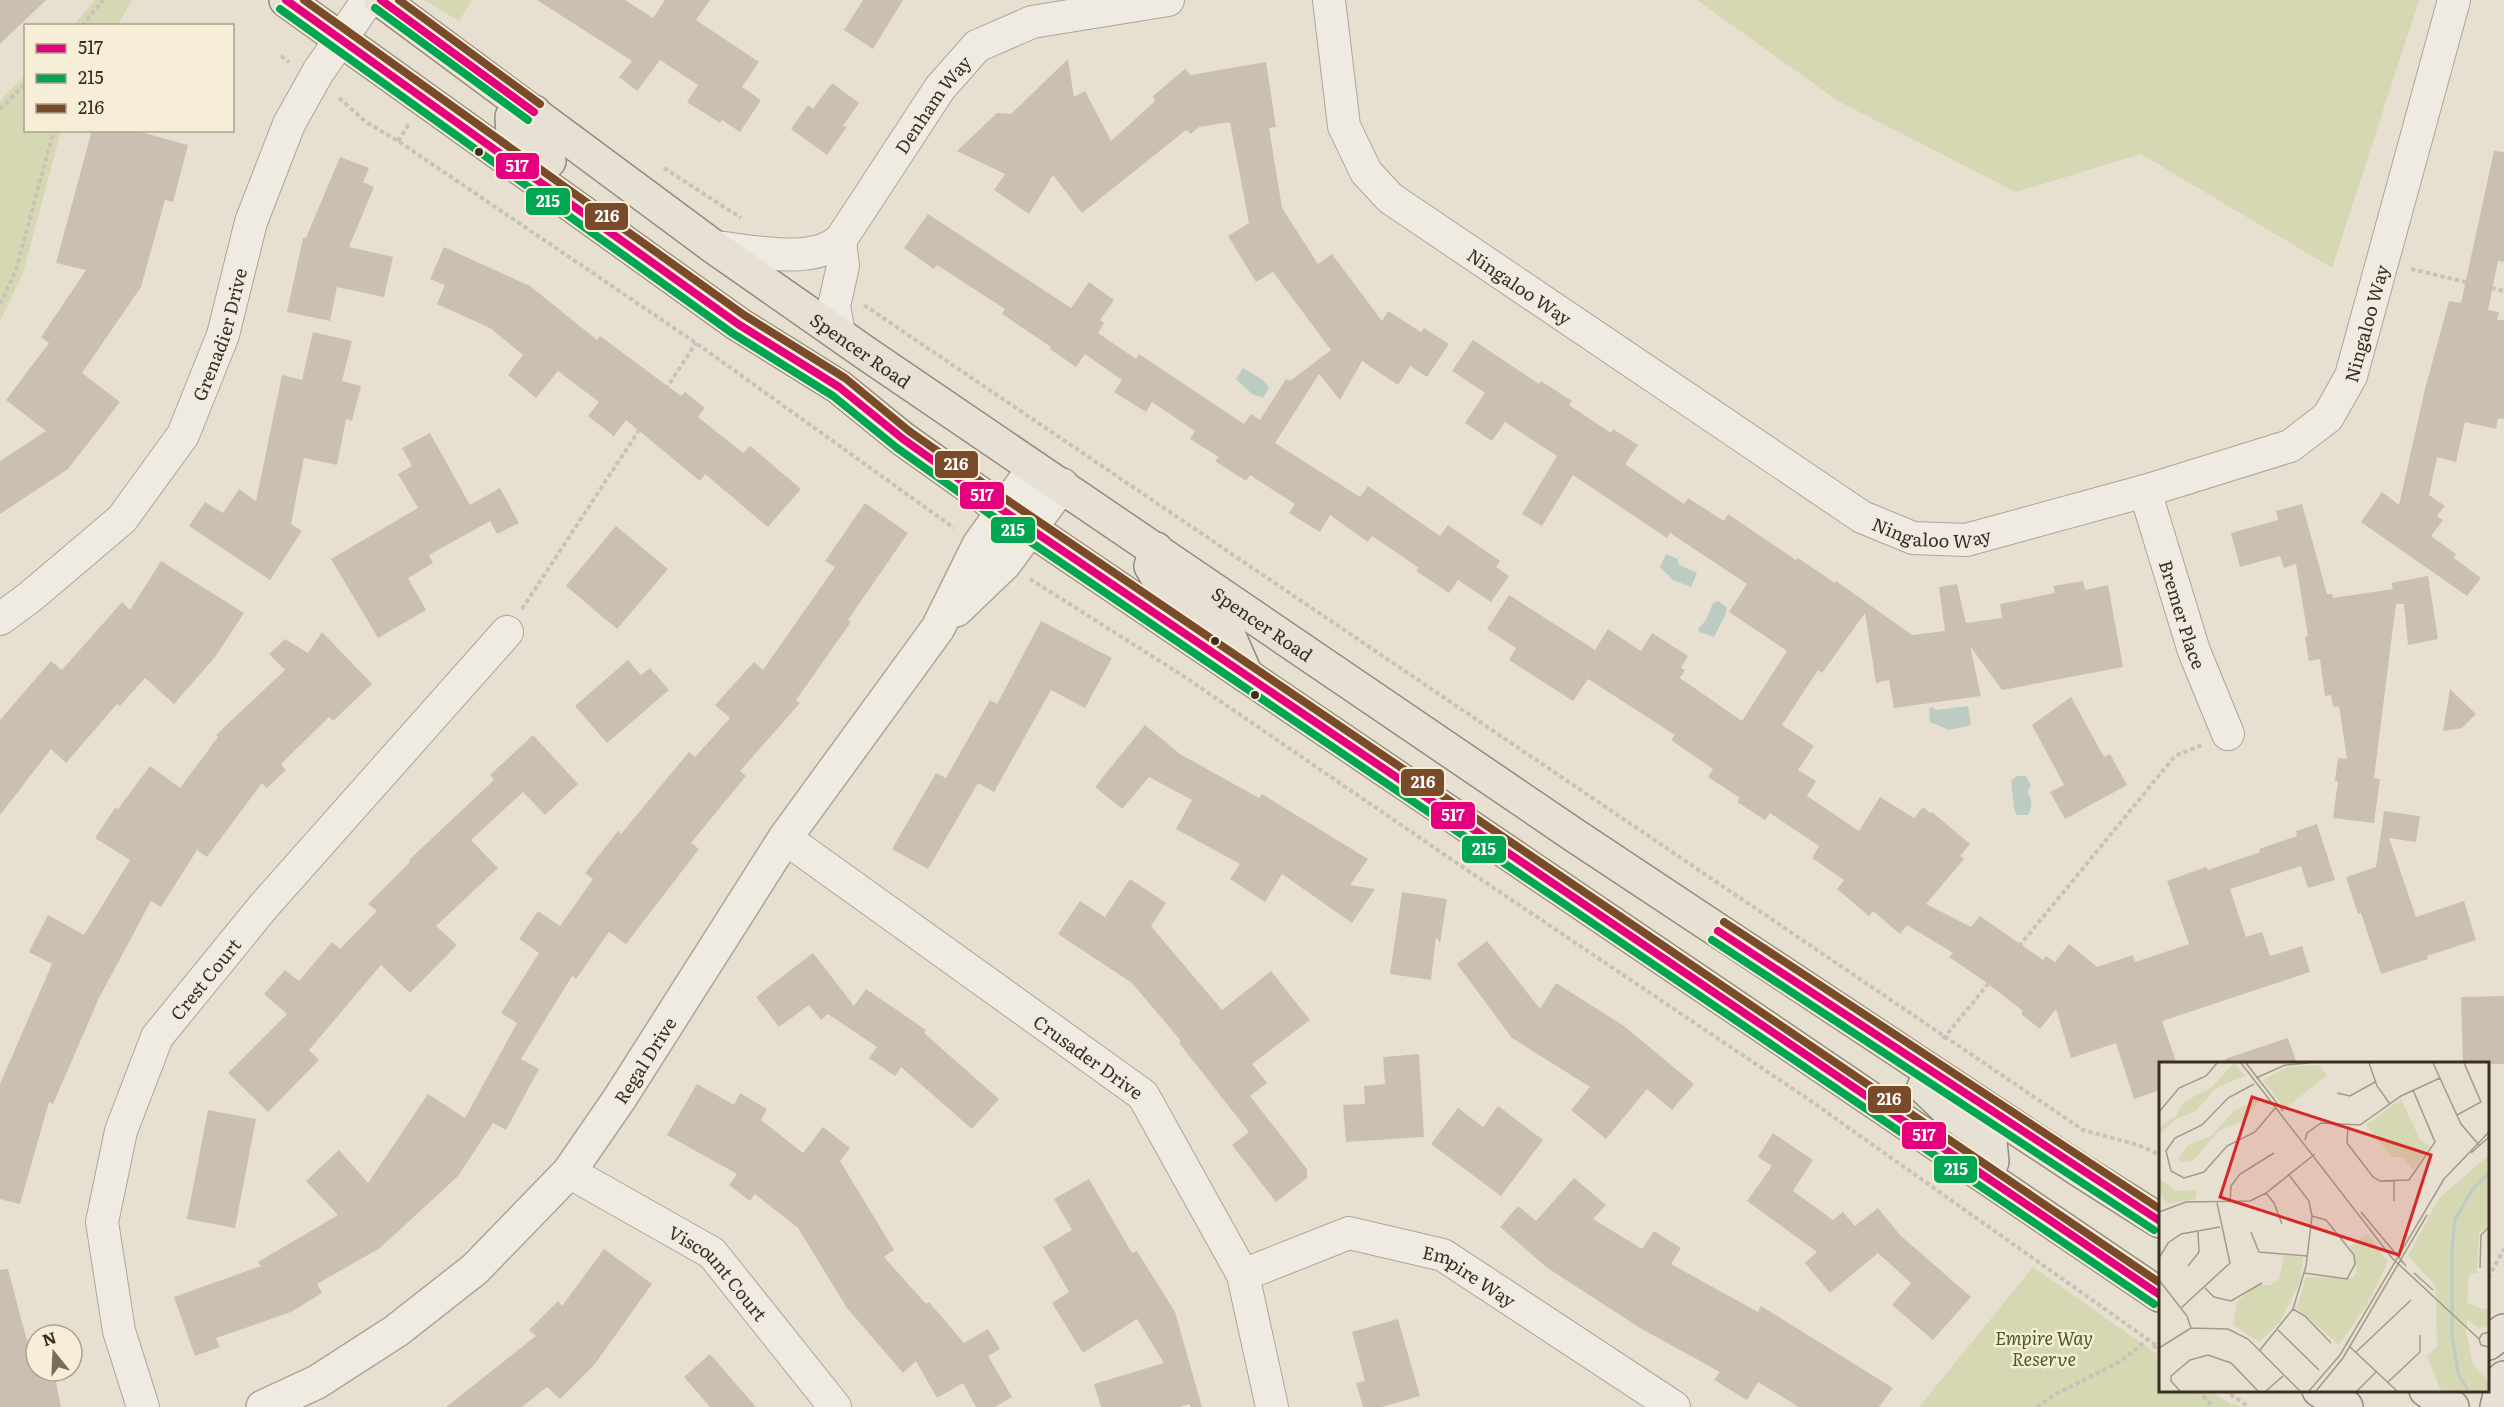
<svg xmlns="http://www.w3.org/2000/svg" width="2504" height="1407" font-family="Literata,serif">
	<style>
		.green { fill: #d6d7b3 }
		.water { fill: #bcccc2 }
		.building { fill: #cbbfb2 }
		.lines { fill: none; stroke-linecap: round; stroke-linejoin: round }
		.minor-casing { stroke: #ada599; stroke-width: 34 }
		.tertiary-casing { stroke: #ada599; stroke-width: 36 }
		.primary-casing { stroke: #928b80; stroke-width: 36 }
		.path { stroke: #c8c2b9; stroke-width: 4; stroke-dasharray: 4.5 3; stroke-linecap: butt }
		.minor { stroke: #efebe3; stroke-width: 32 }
		.tertiary { stroke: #efebe3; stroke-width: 33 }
		.primary { stroke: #e6e1d4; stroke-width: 33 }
		.bus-1-casing { stroke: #f7eed8; stroke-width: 12 }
		.bus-2-casing { stroke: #f7eed8; stroke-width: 12 }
		.bus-3-casing { stroke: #f7eed8; stroke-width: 12 }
		.bus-1 { stroke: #e5007d; stroke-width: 8 }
		.bus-2 { stroke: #00a651; stroke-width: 8 }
		.bus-3 { stroke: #7a4b2a; stroke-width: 8 }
		.bus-dot { fill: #3d2e20; stroke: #f7eed8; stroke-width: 2 }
		.labels { text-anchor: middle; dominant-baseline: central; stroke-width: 5; stroke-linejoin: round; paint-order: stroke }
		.street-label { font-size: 18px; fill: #3d2e20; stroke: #f7eed8 }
		.park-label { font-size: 18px; font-style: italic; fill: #4d5a26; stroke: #f7eed8 }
		.inset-river { fill: none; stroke: #bcccc2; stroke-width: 3 }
		.inset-road { fill: none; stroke: #a3998a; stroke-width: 1.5 }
		.view { fill: #d62828; fill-opacity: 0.15; stroke: #d62828; stroke-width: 3 }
		.inset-edge { fill: none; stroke: #3d2e20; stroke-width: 3 }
		.line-badge { stroke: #f7eed8; stroke-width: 2 }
		.badge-label { font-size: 16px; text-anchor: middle; font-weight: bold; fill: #fff }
	</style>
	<rect width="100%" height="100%" fill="#e7e0d1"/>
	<path class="green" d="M95,0H132L118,25H74Z
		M424,0H472L459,21Z
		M1697,0H2419L2332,268L2141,154L2016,192L1838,101Z
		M25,75L26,130L61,131L23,273L0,321V101Z
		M2033,1267L2160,1356V1390L2211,1391L2232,1405L2236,1404L2241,1407H1919Z"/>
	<path class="water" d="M1243,368L1263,380L1269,388L1263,398L1252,394L1236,379Z
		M1666,554L1678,559L1679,565L1697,573L1691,587L1673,580L1660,567Z
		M1718,601L1727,607L1725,616L1714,637L1700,632L1698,629L1706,620L1713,603Z
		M1968,706L1971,725L1949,730L1930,722L1929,708L1933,707L1936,710Z
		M2017,776H2026L2031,785L2028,792C2032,801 2033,806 2028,815H2017L2014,809L2011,780Z"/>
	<path class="building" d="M0,0H46L0,44Z
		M537,0H625L653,18L665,0H710L696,20L759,62L742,87L761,100L740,132L722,120L720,123L687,102L698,85L660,60L637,91L619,77L632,61Z
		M863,0H903L873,49L844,30Z
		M1068,59L1074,97L1085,91L1111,141L1155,101L1153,96L1185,69L1191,75L1266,62L1276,127L1269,128L1282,208L1318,264L1332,254L1382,321L1388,311L1421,332L1424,328L1449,344L1427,377L1410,366L1398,385L1362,361L1340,400L1319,374L1275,443L1360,497L1368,486L1440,536L1448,525L1500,561L1496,567L1509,576L1491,602L1458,580L1449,593L1416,571L1419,568L1372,536L1368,542L1330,515L1320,532L1289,513L1295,504L1250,475L1246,481L1215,461L1219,457L1190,439L1195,431L1152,402L1146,412L1114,392L1122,380L1085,354L1076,367L1050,349L1051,347L1002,314L1005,309L937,265L934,269L904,248L928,214L1071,308L1089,282L1114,300L1100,320L1104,323L1098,333L1136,359L1139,354L1244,424L1251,414L1260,420L1286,379L1290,381L1331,350L1273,272L1256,282L1228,236L1249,223L1230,122L1199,127L1191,134L1186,130L1082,213L1053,175L1029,214L994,190L1005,174L957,151L997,113L1011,114Z
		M832,83L859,103L843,126L847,127L827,155L791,129L808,105L813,109Z
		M92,130H133L188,145L173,202L165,200L141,287L82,373L120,402L68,469L0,514V461L46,431L6,400L49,343L41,337L86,270L56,263Z
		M2494,151L2504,152V262L2498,261L2488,310L2499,312L2497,320H2504V419L2498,418L2496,429L2465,422L2456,462L2437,457L2429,495L2445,506L2437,516L2443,520L2431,536L2456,554L2454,558L2481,578L2467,596L2361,522L2382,492L2399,505L2425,389L2449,301L2461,303Z
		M340,157L369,168L363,182L374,187L349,247L393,257L384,297L337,287L330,321L287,312L303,238H306Z
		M444,247L530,286L597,340L600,336L681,396L685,392L705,408L698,417L743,453L750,446L801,489L768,527L705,474L700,481L626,420L614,436L588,416L599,402L558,371L536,398L508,375L523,355L490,328L437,304L445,285L430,279Z
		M313,332L352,341L342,381L361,386L352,421L346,419L337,465L304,458L291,524L302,531L270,580L189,526L205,502L223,513L239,489L256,501L282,375L302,380Z
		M1473,340L1539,384L1541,381L1572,401L1569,405L1611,433L1613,429L1638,445L1625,464L1684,504L1688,498L1724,521L1728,514L1796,560L1798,558L1835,583L1836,581L1912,635L1945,631L1939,587L1957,584L1966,623L2002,618L2000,604L2055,593L2053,586L2083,581L2085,590L2108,585L2123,667L2002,690L1970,646L1981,696L1894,708L1889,680L1876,683L1865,613L1822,673L1818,670L1782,725L1814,746L1798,770L1816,781L1807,796L1859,831L1880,797L1914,818L1923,807L1930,813L1932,812L1970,844L1960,856L1964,859L1926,904L1971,927L1980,916L2043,960L2046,956L2055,962L2069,944L2097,967L2133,955L2135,962L2189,944L2167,881L2206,867L2208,870L2260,852L2259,849L2297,836L2296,831L2317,824L2335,880L2308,888L2301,866L2230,889L2246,937L2262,932L2270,956L2302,946L2310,972L2162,1021L2177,1064H2160V1090L2134,1099L2116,1043L2071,1058L2056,1009L2040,1029L2021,1014L2023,1011L1983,980L1949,957L1953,953L1907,925L1900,934L1873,911L1869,916L1837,889L1844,880L1812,858L1819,846L1770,813L1765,820L1737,802L1740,798L1708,777L1713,769L1671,740L1675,735L1588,679L1573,701L1509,660L1516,648L1487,629L1509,595L1595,650L1608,629L1641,651L1652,633L1688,656L1681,668L1685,670L1680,678L1742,721L1787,651L1729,612L1747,584L1670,533L1667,538L1573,475L1542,526L1522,514L1557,456L1505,422L1492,441L1465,423L1485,393L1452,371Z
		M430,433L470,505L500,488L519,523L497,534L490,521L429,555L433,563L408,578L426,610L378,638L331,559L418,508L398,474L412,466L402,448Z
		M865,503L908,533L848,620L851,622L796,700L800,703L740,771L746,776L691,843L699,849L626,944L609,932L576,979L572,976L521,1059L539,1069L506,1130L493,1123L458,1176L380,1248L317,1284L322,1293L291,1312L216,1338L220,1347L195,1356L174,1297L261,1266L258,1262L338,1215L306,1181L339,1150L368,1183L428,1094L465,1118L517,1023L501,1013L539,953L519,939L538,911L560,926L593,879L585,873L618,831L621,834L689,752L695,757L730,718L715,705L754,662L763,670L835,567L825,561Z
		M2302,504L2327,594H2332L2333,598L2393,589L2391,583L2428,576L2438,639L2408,645L2404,604H2396L2374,778L2380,779L2374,823L2333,818L2338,781H2335L2338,758L2347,759L2339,706L2333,707L2331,695L2325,696L2320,659L2309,661L2305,637L2308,636L2296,564L2284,568L2280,556L2240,567L2231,533L2278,520L2276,511Z
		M616,526L668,569L617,629L566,586Z
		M161,561L244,613L215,657L174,704L145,678L120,706L117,704L66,763L51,749L0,815V720L51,661L62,670L122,602L130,610Z
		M1041,621L1112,658L1085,708L1051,690L994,792L978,783L928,869L892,849L936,773L946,778L990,700L997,704Z
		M322,632L372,684L333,721L329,717L281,764L286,770L267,788L262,783L207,857L197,850L161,907L151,901L99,998L53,1104L49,1102L20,1204L0,1199V1084L52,964L29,952L48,915L84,935L130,860L95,838L115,808L118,809L150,766L180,788L218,737L216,735L285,670L269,654L285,639L308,653Z
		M628,660L641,675L650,668L669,690L607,743L575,706Z
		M2450,689L2476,714L2462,728L2443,731Z
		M2071,697L2104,757L2110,754L2127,785L2065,819L2050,792L2064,785L2032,725Z
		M1145,725L1180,754L1259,798L1262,794L1368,859L1350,885L1375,889L1352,923L1282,874L1265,902L1230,879L1240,864L1176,829L1192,800L1149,777L1122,809L1095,787Z
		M533,735L578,784L545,815L523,792L471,840L498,868L436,926L457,945L410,993L381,965L309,1050L319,1060L268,1112L228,1073L287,1014L264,994L285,970L299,981L332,942L340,949L377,911L368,904L410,862L409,860L494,780L490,775Z
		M2384,811L2420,816L2416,842L2389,838L2416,917L2464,901L2476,940L2427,956L2428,959L2381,974L2361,913L2358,914L2346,877L2376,867Z
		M1130,879L1166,903L1151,926L1222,1010L1271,971L1310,1020L1252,1064L1267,1083L1250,1096L1307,1169V1178L1276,1202L1232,1145L1249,1132L1179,1043L1181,1041L1132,983L1058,934L1080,901L1105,917Z
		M1402,892L1447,899L1440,943L1436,937L1431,980L1390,974Z
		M1487,941L1540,1009L1556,983L1624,1026L1694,1084L1672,1110L1647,1089L1606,1139L1571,1110L1590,1087L1512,1038L1457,964Z
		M813,953L854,1006L866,989L926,1030L924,1033L999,1099L972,1129L901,1067L895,1076L869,1058L877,1047L828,1014L821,1020L809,1005L779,1027L756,997Z
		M2504,996V1064H2463L2461,997Z
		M2288,1038L2297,1064H2225V1059Z
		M1419,1054L1424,1137L1346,1142L1343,1105L1365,1104L1364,1086L1385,1084L1383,1057Z
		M697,1084L734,1105L740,1093L767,1109L761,1120L803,1153L823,1127L850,1148L840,1161L894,1250L884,1257L926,1304L929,1302L964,1343L988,1329L1000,1349L988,1356L1012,1397L995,1407H976L963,1383L937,1398L916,1361L903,1373L847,1308L798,1228L755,1194L750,1201L729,1185L737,1174L667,1135Z
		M1498,1106L1543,1140L1501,1196L1431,1144L1458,1108L1483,1127Z
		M208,1110L256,1119L235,1228L187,1219Z
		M1773,1133L1813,1160L1793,1191L1833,1220L1843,1212L1855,1226L1878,1208L1900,1235L1971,1297L1933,1340L1892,1305L1911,1283L1878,1253L1830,1293L1805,1263L1817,1252L1747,1201L1772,1166L1758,1157Z
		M1574,1178L1606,1205L1593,1219L1642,1249L1654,1231L1681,1248L1671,1264L1758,1312L1761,1306L1893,1388L1879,1407H1799L1758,1382L1747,1400L1714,1380L1720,1372L1640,1328L1546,1267L1500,1227L1518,1206L1536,1221Z
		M1089,1179L1132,1253L1137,1251L1175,1312L1202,1407H1191L1189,1404L1180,1407H1101L1094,1384L1164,1363L1137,1319L1083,1353L1052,1303L1069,1292L1043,1247L1072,1230L1054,1199Z
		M604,1249L652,1284L595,1364L560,1399L547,1387L522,1407H446L536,1336L529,1330L558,1301L562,1306Z
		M8,1269L27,1341L36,1340V1371H54L61,1407H0V1270Z
		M1398,1319L1420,1396L1382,1407H1363L1356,1383L1365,1381L1352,1332Z
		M710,1354L756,1407H710L684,1377Z"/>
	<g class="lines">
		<g class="minor-casing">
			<g id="minor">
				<path id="s1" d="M1329,0L1344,126L1366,172L1390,198L1862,517L1913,538L1966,540L2145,491L2290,446L2328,417L2351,376L2454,0"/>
				<path id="s2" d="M714,247C748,250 812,266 840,240C844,236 847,229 851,224L940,88L977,46L1032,22L1168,0"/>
				<path d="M839,334L834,306L843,266L840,240"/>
				<path id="s3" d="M2145,491L2194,651L2228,734"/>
				<path id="s4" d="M0,619L30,597L122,519L183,435L223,335L251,222L289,124L318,72L368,0"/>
				<path id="s5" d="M785,838L1143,1095L1243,1275L1272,1407"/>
				<path id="s6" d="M569,1172L712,1253L835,1407"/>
				<path id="s7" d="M1243,1275L1349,1233L1443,1255L1674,1407"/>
				<path id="s8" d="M143,1407L119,1331L102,1222L121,1131L157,1037L263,907L507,632"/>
			</g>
		</g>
		<g class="tertiary-casing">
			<g id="tertiary">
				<path d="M956,610L1005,563L1062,485"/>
				<path id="s9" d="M263,1407L317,1382L396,1331L475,1269L569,1172L620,1098L785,838L938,628L979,545L1034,468"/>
			</g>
		</g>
		<g class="primary-casing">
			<g id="primary">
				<path d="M286,0L738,324L839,387L903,439L1004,511L2160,1295"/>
				<path id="s10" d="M381,0L714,247L867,354L1574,835L2078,1169L2160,1221"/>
				<path d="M534,112L512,117L513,134L549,161"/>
				<path d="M1156,549L1151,566L1159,580L1225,627L1246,675"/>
				<path d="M1924,1087L1948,1110L1990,1141L1992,1162L1985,1176"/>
				<path d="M2488,1343L2504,1331"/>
				<path d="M2319,1390L2346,1407"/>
				<path d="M2426,1390L2452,1407"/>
				<path d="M2497,1407L2504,1378"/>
			</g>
		</g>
		<path class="path" d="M82,26L103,0
			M281,56L289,62
			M339,98L366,122L398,141L696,343L954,528
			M0,109L26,83
			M398,141L409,124
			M664,168L741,218
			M2411,269L2504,291
			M0,304L16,270L54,130
			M864,305L2083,1130L2138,1145L2160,1155
			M1030,579L1185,677L1464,868L1808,1099L2160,1348
			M522,609L696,343
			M1943,1039L2175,756L2202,745
			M2488,1278L2504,1249
			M2153,1345L2160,1353
			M2198,1390L2213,1407
			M2224,1390L2249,1407
			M2037,1407L2056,1394L2121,1361L2147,1340"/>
		<use href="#minor" class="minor"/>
		<use href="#tertiary" class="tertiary"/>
		<use href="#primary" class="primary"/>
		<g class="bus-1-casing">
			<path id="bus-1" d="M286,0L738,324L839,387L903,439L1004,511L2160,1295
				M381,0L534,112
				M1718,931L2160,1221"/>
		</g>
		<g class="bus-2-casing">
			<path id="bus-2" d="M375,8L528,120
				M280,9L732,333L833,396L897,448L998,520L2154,1304
				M1712,940L2154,1230"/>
		</g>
		<g class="bus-3-casing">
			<path id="bus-3" d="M304,0L744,315L845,378L909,431L1010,502L2160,1283
				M399,0L540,104
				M1724,922L2160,1209"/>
		</g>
		<use href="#bus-1" class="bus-1"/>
		<use href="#bus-2" class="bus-2"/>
		<use href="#bus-3" class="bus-3"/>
	</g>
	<g class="bus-dot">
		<circle cx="479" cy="152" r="5"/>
		<circle cx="1215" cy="641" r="5"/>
		<circle cx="1255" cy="695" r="5"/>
	</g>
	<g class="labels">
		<g class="street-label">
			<text stroke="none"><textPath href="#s2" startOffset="294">Denham Way</textPath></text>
			<text stroke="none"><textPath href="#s1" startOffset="370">Ningaloo Way</textPath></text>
			<text stroke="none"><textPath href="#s1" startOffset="1378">Ningaloo Way</textPath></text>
			<text stroke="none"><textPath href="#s4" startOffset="369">Grenadier Drive</textPath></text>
			<text stroke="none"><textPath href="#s10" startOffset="594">Spencer Road</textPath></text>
			<text stroke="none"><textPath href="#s1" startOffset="856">Ningaloo Way</textPath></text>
			<text stroke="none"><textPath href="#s3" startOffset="129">Bremer Place</textPath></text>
			<text stroke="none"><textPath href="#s10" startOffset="1080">Spencer Road</textPath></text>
			<text stroke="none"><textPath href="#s8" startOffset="459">Crest Court</textPath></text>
			<text stroke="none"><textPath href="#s5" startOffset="374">Crusader Drive</textPath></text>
			<text stroke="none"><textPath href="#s9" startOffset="524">Regal Drive</textPath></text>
			<text stroke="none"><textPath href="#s6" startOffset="182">Viscount Court</textPath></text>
			<text stroke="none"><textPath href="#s7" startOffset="243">Empire Way</textPath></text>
		</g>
		<g class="park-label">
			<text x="2044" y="1337">Empire Way<tspan x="2044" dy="21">Reserve</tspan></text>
		</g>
	</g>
	<g transform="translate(2159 1062)">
		<rect width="330" height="330" fill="#e7e0d1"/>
		<path d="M75,1L86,14L57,26L37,49L17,57L0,72V65L17,54L25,40L53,25ZM160,3L168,13L126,47L104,18L128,5ZM102,35L85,59L60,69L34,99L21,100L20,96L28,84L52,74L75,49ZM242,37L261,78L271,84L254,108L243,95H233L207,63ZM330,93V163L320,172L318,211H310L308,240L322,247L330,246V265L319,266L308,257L307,270L314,303L330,319V329H282L268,294L278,285L277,224L249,194L280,136ZM0,116L16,129L38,128L37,137L8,142L0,130ZM209,172L229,200L207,244L180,283L138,246L147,215L194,216L198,210L191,184ZM125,193L144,195L141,220L121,260L100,280L74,263L78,240L97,223H111L120,217Z" fill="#d6d7b3"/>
		<path class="inset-river" d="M309,329L299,311L293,273V187L296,157L314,127L330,111"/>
		<path class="inset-road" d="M82,1L233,196L320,277M87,1L124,49M210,1L218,24L231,42M274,1L302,62L320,83M97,16L126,3L150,1M95,22L69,36L43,63L16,76L7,89L12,109L25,116L45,110L68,84L96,70L117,45M178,31L191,34L216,20M0,50L20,26L47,14L58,1M298,53L322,40L305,1M189,64L188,81L214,115L221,119L250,118L276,80L254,28M146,78L148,71L162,61L201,63L242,34L281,16M312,91L330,75M235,119V139M107,131L115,141L123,162M71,141L72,124L81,112L115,91M0,150L27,140L91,139L107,131L156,92M202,150L247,204M92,170L100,190L148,194M0,196L9,181L22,172L61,165M29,204L40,190L39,170M321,206L322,173L330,165M145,211L188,217L196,202L195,193L167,158L153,154M255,211L274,228M0,218L28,254L32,266M46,226L55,235L72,239L103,221M22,246L71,201L58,141M134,247L146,254L172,281M119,268L160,308M330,270L323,272L320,277L322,283L330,285M191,285L238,329M0,286L32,266L69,267L89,277L141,329M101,288L134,247L147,204L153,154L150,139L130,113M197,290L252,238M229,320L261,290V273M21,329L12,319V314L31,298L49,293L72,301L99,329M107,329L124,314M150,329L181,293L285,117L330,70M157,329L184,296L268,153M198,329L218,309"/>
		<path class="view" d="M93,35L272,93L240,193L61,135Z"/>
		<rect width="330" height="330" class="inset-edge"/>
	</g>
	<g class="line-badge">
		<rect x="495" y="152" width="45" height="28" rx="6" fill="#e5007d"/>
		<rect x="525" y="187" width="46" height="29" rx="6" fill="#00a651"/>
		<rect x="584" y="202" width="45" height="29" rx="6" fill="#7a4b2a"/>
		<rect x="934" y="450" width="45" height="29" rx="6" fill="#7a4b2a"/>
		<rect x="959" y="481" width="46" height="29" rx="6" fill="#e5007d"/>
		<rect x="990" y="516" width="46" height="28" rx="6" fill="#00a651"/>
		<rect x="1400" y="768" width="45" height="29" rx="6" fill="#7a4b2a"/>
		<rect x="1430" y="801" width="46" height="29" rx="6" fill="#e5007d"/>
		<rect x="1461" y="835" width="46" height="29" rx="6" fill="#00a651"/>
		<rect x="1867" y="1085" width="45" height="29" rx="6" fill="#7a4b2a"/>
		<rect x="1901" y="1121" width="46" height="29" rx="6" fill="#e5007d"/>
		<rect x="1933" y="1155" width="45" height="29" rx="6" fill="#00a651"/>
	</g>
	<g class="badge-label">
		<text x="517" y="172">517</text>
		<text x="548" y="207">215</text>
		<text x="607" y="222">216</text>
		<text x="956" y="470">216</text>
		<text x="982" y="501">517</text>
		<text x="1013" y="536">215</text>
		<text x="1423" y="788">216</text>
		<text x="1453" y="821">517</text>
		<text x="1484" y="855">215</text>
		<text x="1889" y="1105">216</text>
		<text x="1924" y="1141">517</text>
		<text x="1956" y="1175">215</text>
	</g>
	<rect x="24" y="24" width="210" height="108" fill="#f7eed8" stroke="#ada18e" stroke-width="1.5"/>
	<rect x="36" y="44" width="30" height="9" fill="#e5007d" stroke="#ada18e" stroke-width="1.5"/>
	<text x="78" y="54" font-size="18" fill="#3d2e20">517</text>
	<rect x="36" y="74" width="30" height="9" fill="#00a651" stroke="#ada18e" stroke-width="1.5"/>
	<text x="78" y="84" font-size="18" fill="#3d2e20">215</text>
	<rect x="36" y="104" width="30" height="9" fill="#7a4b2a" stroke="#ada18e" stroke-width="1.5"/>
	<text x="78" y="114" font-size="18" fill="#3d2e20">216</text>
	<g transform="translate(54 1353) rotate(342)"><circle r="28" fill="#f7eed8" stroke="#ada18e" stroke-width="1.5"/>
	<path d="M0-4.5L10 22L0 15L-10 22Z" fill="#786c5e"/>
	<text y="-9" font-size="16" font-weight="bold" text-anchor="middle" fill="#3d2e20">N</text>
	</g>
</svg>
